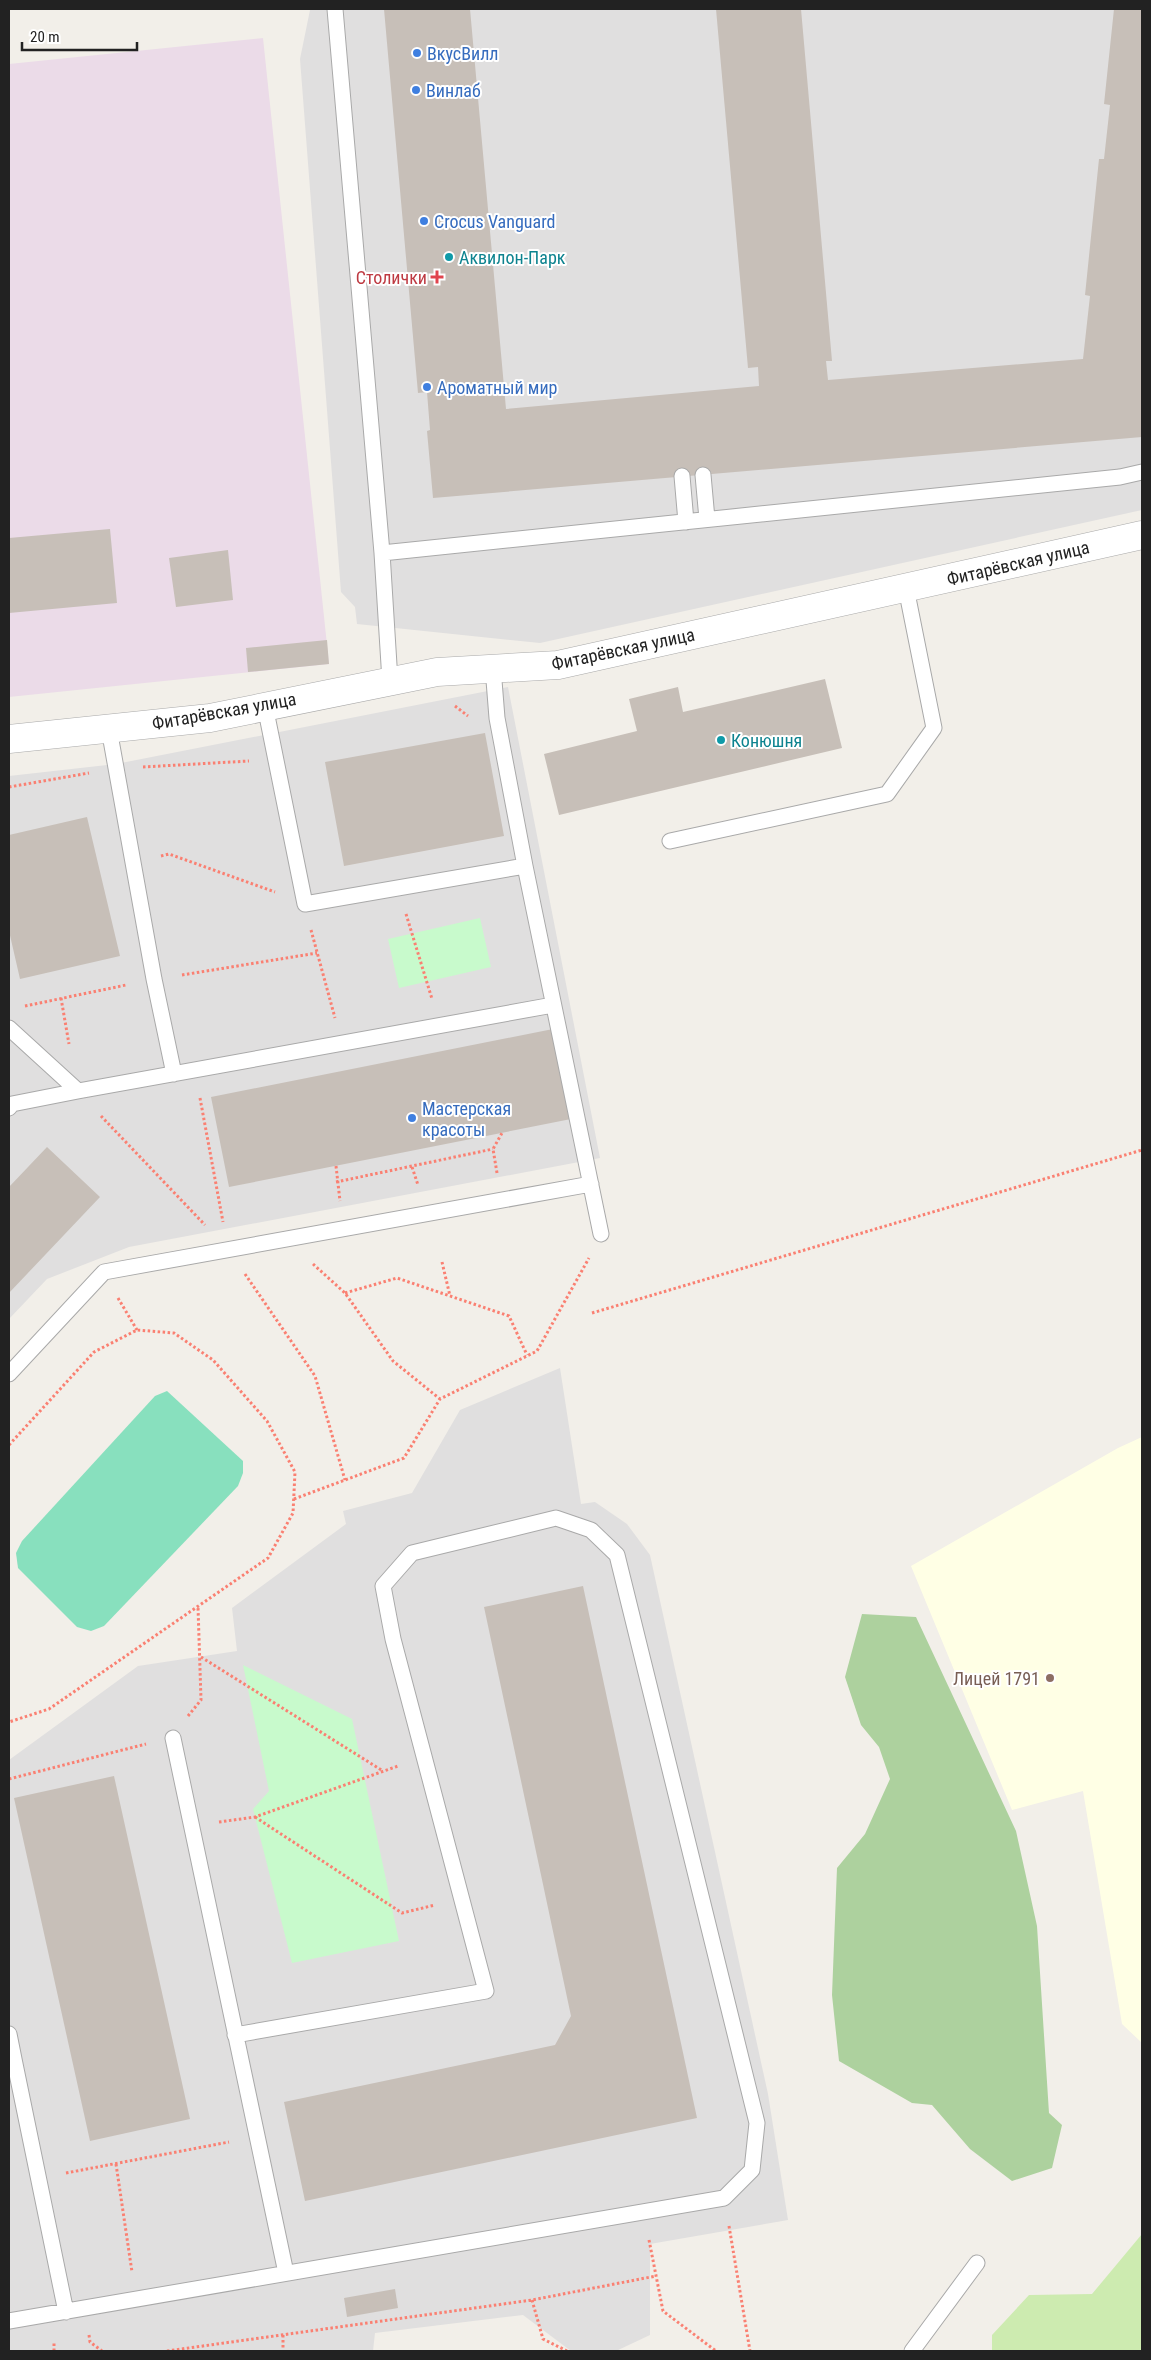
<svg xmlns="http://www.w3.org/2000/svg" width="1151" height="2360" font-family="'Roboto Condensed',sans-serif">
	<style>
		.residential { fill: #e0dfdf }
		.industrial { fill: #ebdbe8 }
		.education { fill: #ffffe5 }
		.grass { fill: #cdebb0 }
		.forest { fill: #add19e }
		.park { fill: #c8facc }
		.pitch { fill: #88e0be }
		.building { fill: #c7bfb8 }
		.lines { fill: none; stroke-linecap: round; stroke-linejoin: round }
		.lane-casing { stroke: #a9a9a9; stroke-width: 17 }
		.street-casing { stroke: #a9a9a9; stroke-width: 29 }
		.path { stroke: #fa8072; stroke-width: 3; stroke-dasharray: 2.5 2.5; stroke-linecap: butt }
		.lane { stroke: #fff; stroke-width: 15 }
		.street { stroke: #fff; stroke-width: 28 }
		.shop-dot { fill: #3f7fe0; stroke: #fff; stroke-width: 2 }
		.culture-dot { fill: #0f9aa8; stroke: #fff; stroke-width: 2 }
		.health-dot { fill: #e0444e; stroke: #fff; stroke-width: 2 }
		.education-dot { fill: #8d6e63; stroke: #fff; stroke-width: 2 }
		.labels { text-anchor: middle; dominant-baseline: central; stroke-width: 4; stroke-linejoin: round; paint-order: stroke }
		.shop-label { font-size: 18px; fill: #366cbe; stroke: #fff; text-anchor: start }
		.culture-label { font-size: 18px; fill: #0d838f; stroke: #fff; text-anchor: start }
		.health-label { font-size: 18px; fill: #be3a42; stroke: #fff; text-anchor: end }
		.street-label { font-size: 18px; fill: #222; stroke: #fff }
		.education-label { font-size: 18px; fill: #785e54; stroke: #fff; text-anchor: end }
	</style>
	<rect width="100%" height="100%" fill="#f2efe9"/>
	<path class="residential" d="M306,9H1142V510L540,643L357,624L355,607L341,592L300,59L310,10Z
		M508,687L600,1158L129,1247L47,1279L9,1319V776L116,764Z
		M560,1368L581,1504L595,1502L627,1524L650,1555L768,2094L788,2220L650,2244V2335L616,2351H571L523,2315L375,2333L373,2351H9V1760L138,1666L237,1651L232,1608L346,1524L343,1511L412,1493L460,1410Z"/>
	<path class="industrial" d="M263,38L329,664L9,697V64Z"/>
	<path class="education" d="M1142,1437V2043L1122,2024L1083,1791L1012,1810L911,1566L1118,1448Z"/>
	<path class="grass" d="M1142,2234V2351H992V2335L1029,2295L1092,2294Z"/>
	<path class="forest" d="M862,1614L916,1617L1016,1831L1037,1926L1049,2113L1062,2125L1052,2168L1012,2181L970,2149L932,2105L912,2103L839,2061L832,1995L837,1868L865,1834L890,1779L879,1747L861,1725L845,1677Z"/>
	<path class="park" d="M480,918L491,967L399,988L388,939Z
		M243,1665L352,1719L399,1941L292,1963L253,1809L269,1791Z"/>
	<path class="pitch" d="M167,1391L243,1461V1473L238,1486L104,1626L91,1631L77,1627L18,1568L16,1553L22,1541L155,1396Z"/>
	<path class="building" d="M384,9H470L506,409L759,386L758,367L748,368L716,9H801L832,361H826L828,380L1083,359L1090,296L1085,295L1099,159H1104L1110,105L1104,104L1114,9H1142V437L433,498L427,431L430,430L427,392L418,393Z
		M110,529L117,603L9,613V538Z
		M228,550L233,600L176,607L169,558Z
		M327,640L329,664L248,672L246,648Z
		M825,679L842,748L559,815L544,754L637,731L629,699L678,687L683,712Z
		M485,733L504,836L344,866L325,762Z
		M87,817L120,956L20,979L9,931V835Z
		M553,1029L571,1119L229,1187L211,1097Z
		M47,1147L100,1197L9,1293V1187Z
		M583,1586L697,2118L305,2201L284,2102L555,2045L571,2016L484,1607Z
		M114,1776L190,2119L90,2141L14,1798Z
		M395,2289L398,2308L347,2317L344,2298Z"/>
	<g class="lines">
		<g class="lane-casing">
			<path id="lane" d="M335,9L382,553L390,681
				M703,475L707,519
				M682,476L686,522
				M382,553L1120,477L1142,472
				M493,668L497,718L525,866L601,1234
				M265,706L305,904L525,866
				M109,729L154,979L174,1074
				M670,841L887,794L934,728L906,588
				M9,1028L78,1091
				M9,1108L12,1104L78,1091L553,1005
				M9,1374L104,1272L591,1184
				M173,1738L286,2273
				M9,2034L14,2059
				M9,2060L14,2059L66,2312
				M9,2321L724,2198L752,2170L757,2123L617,1555L591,1530L556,1518L412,1553L383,1586L393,1639L486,1991L235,2035
				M912,2351L977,2263"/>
		</g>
		<g class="street-casing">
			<path id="street" d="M9,739L210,718L437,672L558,665L1142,535"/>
		</g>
		<path class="path" d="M455,706L468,716
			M143,767L249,761
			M9,787L89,773
			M161,856L169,854L275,892
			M406,914L432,999
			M311,930L335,1018
			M182,975L317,953
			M61,998L69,1044
			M25,1006L126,985
			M200,1098L223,1222
			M101,1116L205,1225
			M336,1166L340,1201
			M412,1167L418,1185
			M497,1173L493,1149L502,1133
			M336,1182L493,1149
			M442,1262L450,1296
			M313,1264L345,1293L393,1361L440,1399
			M245,1274L315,1376L345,1480
			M345,1293L397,1278L509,1316L527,1355
			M118,1298L137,1330
			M592,1313L1142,1150
			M9,1445L94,1352L137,1330L174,1333L213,1360L267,1421L295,1472L293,1513L268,1558L49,1709L9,1722
			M294,1499L404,1458L440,1399L537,1351L589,1258
			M201,1657L383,1771
			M188,1716L201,1700L198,1607
			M9,1779L146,1744
			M255,1817L402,1913L435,1905
			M219,1822L255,1817L398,1766
			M116,2164L132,2272
			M66,2173L229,2142
			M729,2226L750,2351
			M649,2240L663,2311L716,2351
			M532,2300L543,2339L567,2351
			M89,2335L90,2342L102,2351
			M283,2335V2351
			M54,2351V2342
			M167,2351L532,2300L656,2276"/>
		<use href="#lane" class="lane"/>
		<use href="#street" class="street"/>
	</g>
	<g class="shop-dot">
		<circle cx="417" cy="53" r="5"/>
		<circle cx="416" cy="90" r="5"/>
		<circle cx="424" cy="221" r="5"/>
		<circle cx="427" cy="387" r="5"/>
		<circle cx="412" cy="1118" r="5"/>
	</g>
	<g class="culture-dot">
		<circle cx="449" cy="257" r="5"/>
		<circle cx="721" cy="740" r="5"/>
	</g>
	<path class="health-dot" d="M434.5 269.5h5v5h5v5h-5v5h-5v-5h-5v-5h5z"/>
	<circle class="education-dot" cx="1050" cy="1678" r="5"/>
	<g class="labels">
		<g class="shop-label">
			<text x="427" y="53">ВкусВилл</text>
			<text x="426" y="90">Винлаб</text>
			<text x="434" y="221">Crocus Vanguard</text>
			<text x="437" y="387">Ароматный мир</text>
			<text x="422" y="1108">Мастерская<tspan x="422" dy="21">красоты</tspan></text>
		</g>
		<g class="culture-label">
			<text x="459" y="257">Аквилон-Парк</text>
			<text x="731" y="740">Конюшня</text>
		</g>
		<g class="health-label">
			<text x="427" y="277">Столички</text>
		</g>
		<g class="street-label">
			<text transform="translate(1018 563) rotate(-13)">Фитарёвская улица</text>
			<text transform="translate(623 649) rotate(-12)">Фитарёвская улица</text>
			<text transform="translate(224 711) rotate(-10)">Фитарёвская улица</text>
		</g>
		<g class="education-label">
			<text x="1040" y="1678">Лицей 1791</text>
		</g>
	</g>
	<rect width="1151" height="2360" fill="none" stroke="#222222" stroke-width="20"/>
	<path d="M22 42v8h115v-8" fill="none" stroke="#222222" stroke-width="2.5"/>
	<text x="30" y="42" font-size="15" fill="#222222" stroke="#ffffff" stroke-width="4" paint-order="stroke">20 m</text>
</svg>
